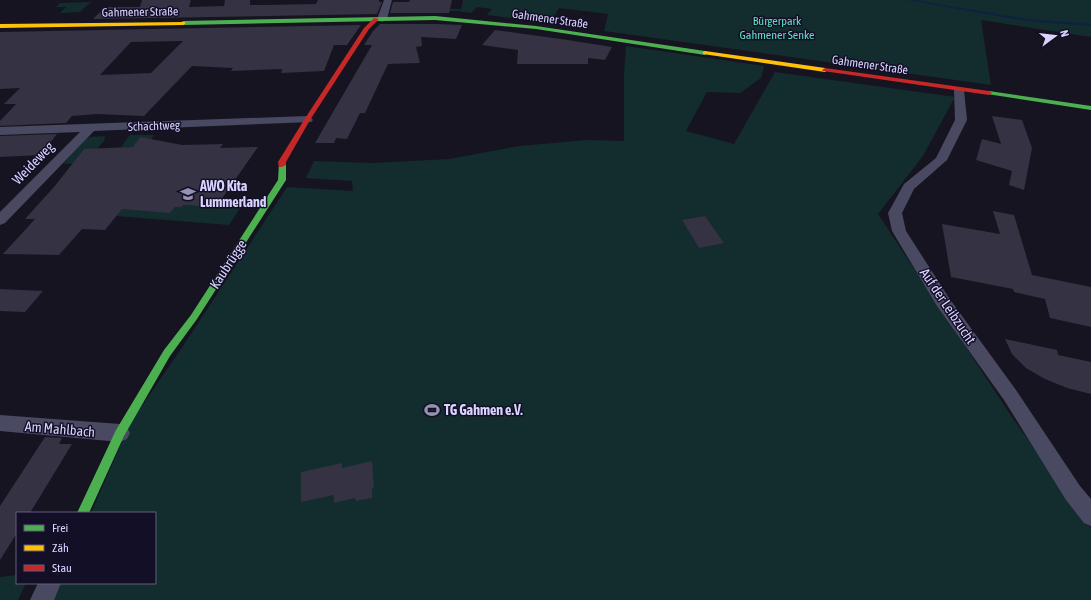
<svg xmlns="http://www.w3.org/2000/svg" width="1091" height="600" font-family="'Asap Condensed',sans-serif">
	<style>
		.green { fill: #132c2d }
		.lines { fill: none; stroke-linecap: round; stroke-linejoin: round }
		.stream { fill: #0d2144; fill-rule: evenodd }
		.building { fill: #343243; fill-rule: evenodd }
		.street { fill: #4a4962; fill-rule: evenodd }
		.fast { fill: #4caf50; fill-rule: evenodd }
		.slow { fill: #ffc107; fill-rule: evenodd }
		.jam { fill: #c62828; fill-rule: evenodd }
		.labels { text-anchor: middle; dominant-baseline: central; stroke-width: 3; stroke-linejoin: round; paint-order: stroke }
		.far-street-label { font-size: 12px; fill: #d9d4ff; stroke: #130f26 }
		.far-park-label { font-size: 12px; fill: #5fe0c0; stroke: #130f26 }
		.street-label { font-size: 14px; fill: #d9d4ff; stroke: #130f26 }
		.poi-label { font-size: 14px; font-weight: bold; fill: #d9d4ff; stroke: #130f26; text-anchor: start }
	</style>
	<rect width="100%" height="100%" fill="#161421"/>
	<path class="green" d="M463,0H1091V37L981,20L991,85L604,31L608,14L559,8L550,23L487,15L492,9L477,7L471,13L456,11H439L440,9H461Z
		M91,2L80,12L60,13L66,7H56L60,3Z
		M626,46L764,66L761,78L740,93L707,92L686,131L734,144L775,72L955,97L923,156L878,214L1014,420L1091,528V600H53L60,583H155V513H91L130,423L183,346L287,187L353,191L352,181L306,178L314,161L372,163L449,159L519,146L587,140L624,141V74Z
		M130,135H154L148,144L133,147L120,148Z
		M105,136L104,141L97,149H84L75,161L88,163L63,164L84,140L90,137Z
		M156,168L170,213L175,207H182L183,205L216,207L222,199L239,200L240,198L246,199L229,225L116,216Z
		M17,575V583H26L18,600H0V577Z"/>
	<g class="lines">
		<path class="stream" d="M907,0H914L1027,19L1091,24V26L1027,21Z"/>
	</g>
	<path class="building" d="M142,0H191L189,7L224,6L225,0H250V5H263L316,4L318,0H379V2H382L377,14L93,19L105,7H140Z
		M410,0H452L449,13H390L393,2H409Z
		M380,24H435L462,25L456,39L421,37L422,46L416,47L420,63L388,64L365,113H360L347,139L336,138L334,143H315L372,45H364L373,31Z
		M361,25L347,45H334L324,71L281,73L282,69L231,71L233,68L192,66L144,116L97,114L72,116L66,123L0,126V121L16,104H4L20,88L0,89V32ZM183,41L151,73L100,75L131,42Z
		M495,30L568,40L612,47L605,60L588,58V64H517L518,50L482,45Z
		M992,116L1022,120L1032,148L1024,190L1009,185L1012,171L976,160L982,139L1001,144Z
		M57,134L41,155L0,157V136Z
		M140,137L182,145L223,144L220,148L258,147L216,207L183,205L182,207H175L170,213L122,209L105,230L82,229L59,255L3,254L35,219H25L54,187L84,149L133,147Z
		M993,211L1014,215L1032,275L1091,287V327L1050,318L1045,299L1014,292L1013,289L951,277L942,224L1000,234Z
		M705,216L724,243L699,248L682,220Z
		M0,289L43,291L25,312L0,311Z
		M1005,339L1057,350L1058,355L1091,362V394L1067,388L1045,379L1026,368L1012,354Z
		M45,437L62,438L59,444H72L30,513H17V533L0,560V506Z
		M372,461L374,488L372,489V498L356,501L355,498L334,503V495L301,502V472L342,463V468Z"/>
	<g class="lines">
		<path class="street" d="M384,0H392L387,19L382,22L377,19Z
			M959,87L964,90L967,120L947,160L914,189L902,213L906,231L949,298L1016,390L1080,486L1091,499V526L1084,523L1066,500L1004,400L937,306L892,231L888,213L904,184L936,158L955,120L954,90Z
			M307,116L311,118L313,120L311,122L94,131L5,223L0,225V212L80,132L0,135V127Z
			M0,415L120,424L127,427L130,433L127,439L120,442L0,431Z
			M38,583H61L54,600H30Z"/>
		<path class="fast" d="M435,16L536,26L705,51L708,53L705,55L536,29L435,20L183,25L180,23L183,21Z
			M989,91L1091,106V110L987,94V92Z
			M279,163H282L286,165V180L197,319L170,356L124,436L89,513H77L116,430L164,350L191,315L278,180Z"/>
		<path class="slow" d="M185,22V24L183,25L0,28V24Z
			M705,51L825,68L828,70L825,72L703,54V52Z"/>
		<path class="jam" d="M374,18L379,19L369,29L310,120L286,162V165L282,167H279L278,162L304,120L364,28Z
			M825,68L989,91L992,93L989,95L823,71L822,70Z"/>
	</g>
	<defs>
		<g id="school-bare" transform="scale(1.2)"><path d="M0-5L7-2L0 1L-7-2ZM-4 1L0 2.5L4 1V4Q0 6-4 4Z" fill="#9591b1" stroke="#130f26" stroke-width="2.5" paint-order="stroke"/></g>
		<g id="stadium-bare" transform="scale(1.2)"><path d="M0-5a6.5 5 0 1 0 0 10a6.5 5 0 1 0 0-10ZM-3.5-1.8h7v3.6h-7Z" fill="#9591b1" stroke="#130f26" stroke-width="2.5" paint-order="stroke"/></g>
	</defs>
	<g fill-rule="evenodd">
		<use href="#school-bare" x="188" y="194"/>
		<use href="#stadium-bare" x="432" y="410"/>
	</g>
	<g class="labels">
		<g class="far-street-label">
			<text transform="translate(140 12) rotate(-1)">Gahmener Straße</text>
			<text transform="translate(550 19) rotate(8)">Gahmener Straße</text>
			<text transform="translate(870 65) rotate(8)">Gahmener Straße</text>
			<text transform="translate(154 126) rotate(-2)">Schachtweg</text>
		</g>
		<g class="far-park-label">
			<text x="777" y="21">Bürgerpark<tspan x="777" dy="14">Gahmener Senke</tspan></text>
		</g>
		<g class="street-label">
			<text transform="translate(33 163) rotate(-46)">Weideweg</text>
			<text transform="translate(228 264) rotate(-57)">Kaubrügge</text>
			<text transform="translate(948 306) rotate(56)">Auf der Leibzucht</text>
			<text transform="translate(60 429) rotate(5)">Am Mahlbach</text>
		</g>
		<g class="poi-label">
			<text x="200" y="186">AWO Kita<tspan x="200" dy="16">Lummerland</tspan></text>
			<text x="444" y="410">TG Gahmen e.V.</text>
		</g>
	</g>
	<rect x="16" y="512" width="140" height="72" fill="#130f26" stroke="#625e7d"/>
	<rect x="24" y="525" width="20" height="6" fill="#4caf50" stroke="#625e7d"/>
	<text x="52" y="532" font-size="12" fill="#d9d4ff">Frei</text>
	<rect x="24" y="545" width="20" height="6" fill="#ffc107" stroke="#625e7d"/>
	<text x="52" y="552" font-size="12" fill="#d9d4ff">Zäh</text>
	<rect x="24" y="565" width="20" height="6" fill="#c62828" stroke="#625e7d"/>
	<text x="52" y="572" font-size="12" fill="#d9d4ff">Stau</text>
	<g transform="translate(1055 36) rotate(75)" stroke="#130f26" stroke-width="3" paint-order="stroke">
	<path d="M0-3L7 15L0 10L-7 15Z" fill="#d9d4ff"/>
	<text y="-6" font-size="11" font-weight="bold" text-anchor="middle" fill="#d9d4ff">N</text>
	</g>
</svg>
